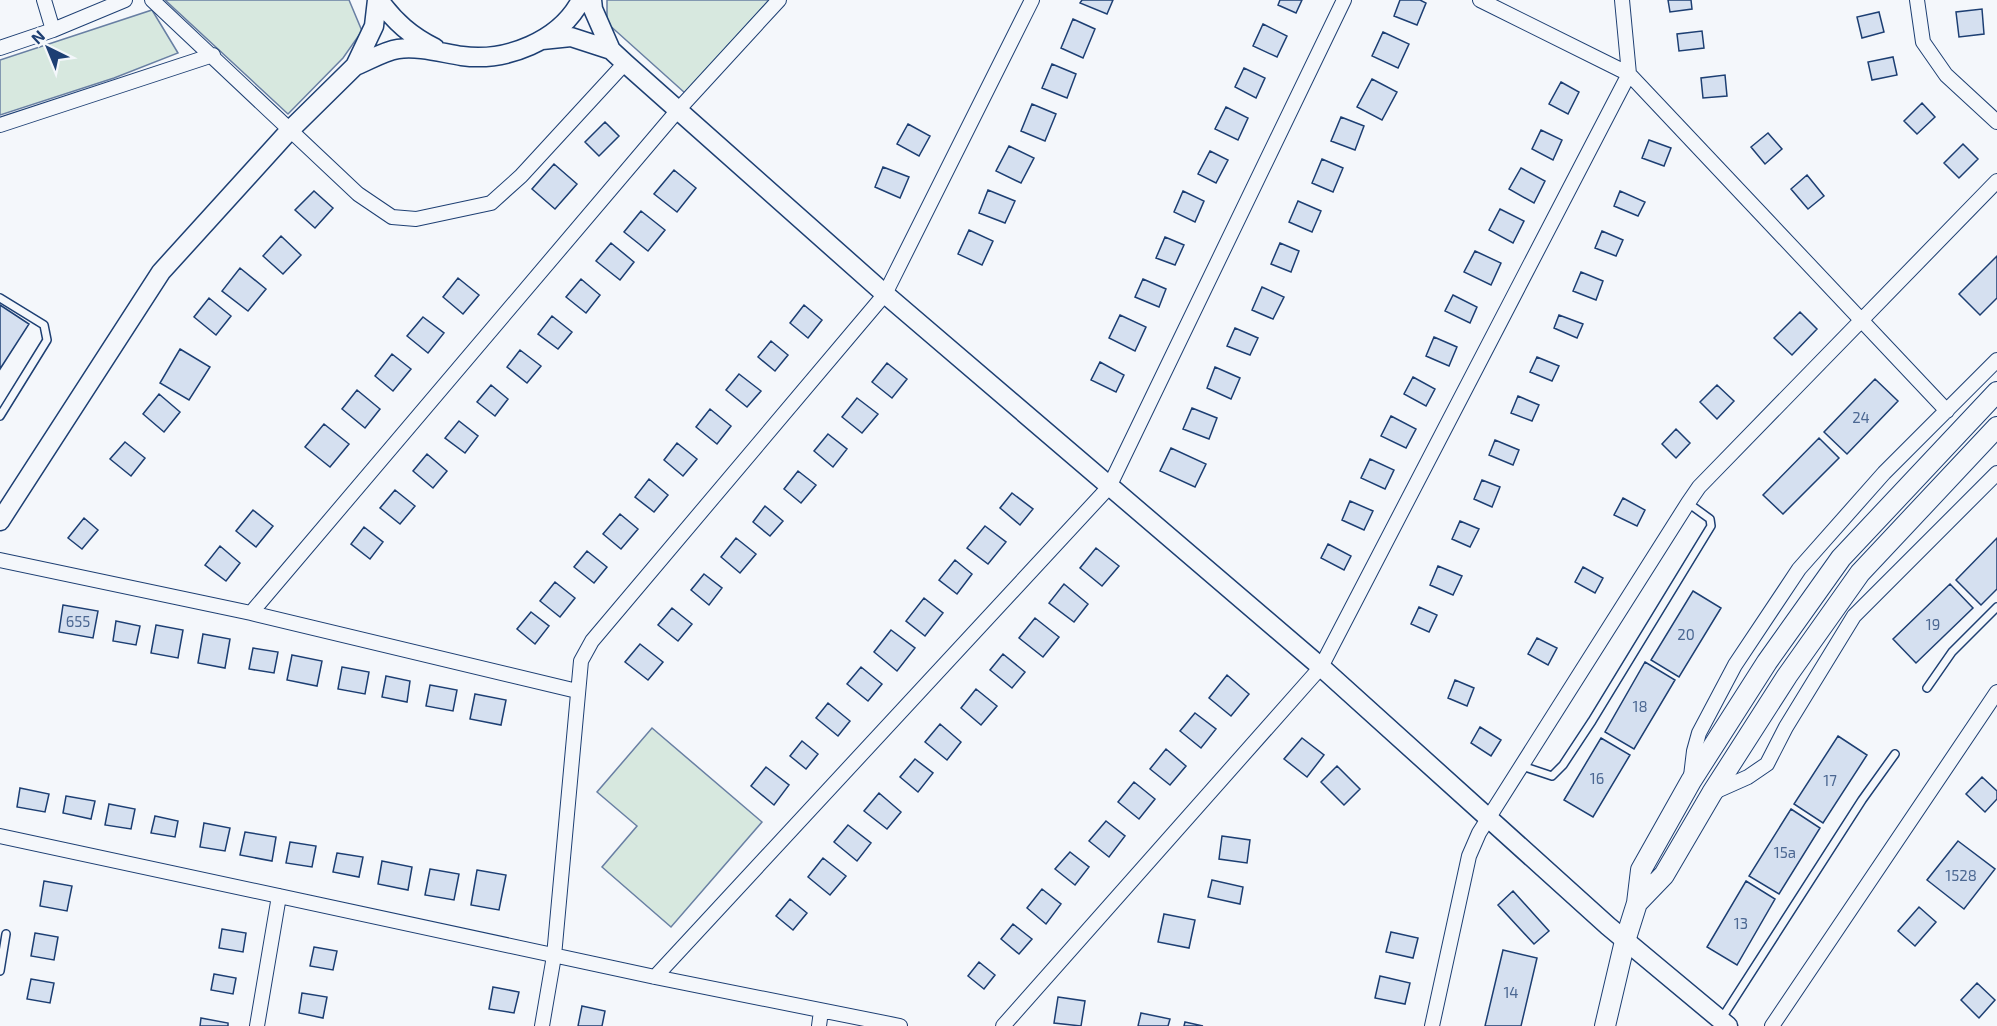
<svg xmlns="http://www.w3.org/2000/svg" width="1997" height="1026" font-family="'Exo 2',sans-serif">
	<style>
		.green { fill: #d7e8df; stroke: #687fa3; stroke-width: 1.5 }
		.building { fill: #d5e0f0; stroke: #1d3f73; stroke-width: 1.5 }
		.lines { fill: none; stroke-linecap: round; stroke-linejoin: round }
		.service-casing { stroke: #1d3f73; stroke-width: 10 }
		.minor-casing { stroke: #1d3f73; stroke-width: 16 }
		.tertiary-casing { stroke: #1d3f73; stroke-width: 21 }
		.secondary-casing { stroke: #1d3f73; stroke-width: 22 }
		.service { stroke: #f4f7fb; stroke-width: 7 }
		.minor { stroke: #f4f7fb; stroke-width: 14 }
		.tertiary { stroke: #f4f7fb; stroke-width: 18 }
		.secondary { stroke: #f4f7fb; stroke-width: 20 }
		.labels { text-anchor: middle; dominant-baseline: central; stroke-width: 4.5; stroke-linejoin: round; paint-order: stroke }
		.number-label { font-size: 15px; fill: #4b6792 }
	</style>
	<rect width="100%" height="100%" fill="#f4f7fb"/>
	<path class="green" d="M165,0H349L362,31L343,58L288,114Z
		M607,0H769L685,93L607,23Z
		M152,10L178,53L114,78L0,115V60Z
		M652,728L762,822L671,927L602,867L637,826L597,792Z"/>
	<path class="building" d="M1082,0H1113L1107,14L1080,3Z
		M1280,0H1302L1296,13L1278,5Z
		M1400,0H1420L1426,3L1417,25L1394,16Z
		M1668,0H1691L1692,9L1670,12Z
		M1982,9L1984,34L1959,37L1956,12Z
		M1879,12L1884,32L1862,38L1857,17Z
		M1073,19L1095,29L1083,58L1061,48Z
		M1263,24L1287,36L1277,57L1253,46Z
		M1702,31L1704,48L1679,51L1677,34Z
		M1383,32L1409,44L1398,68L1372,56Z
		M1893,57L1897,75L1872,80L1868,62Z
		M1052,64L1076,74L1067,98L1042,88Z
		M1244,68L1265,78L1256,98L1235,87Z
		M1725,75L1727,96L1703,98L1701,78Z
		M1372,79L1397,92L1382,120L1357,107Z
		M1561,82L1579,92L1568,114L1549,104Z
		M1922,103L1935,117L1917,134L1904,121Z
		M1032,104L1056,114L1045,141L1021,131Z
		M1226,107L1248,118L1238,140L1215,129Z
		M1341,117L1364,126L1355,150L1331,141Z
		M605,122L619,136L599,156L585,142Z
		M908,124L930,136L919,156L897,144Z
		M1541,130L1562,140L1553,160L1532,149Z
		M1768,133L1782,149L1765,164L1751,147Z
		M1649,140L1671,148L1664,166L1642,158Z
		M1963,144L1978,159L1959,178L1944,163Z
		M1009,146L1034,158L1021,183L996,171Z
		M1210,151L1228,160L1216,183L1198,174Z
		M1322,159L1343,168L1333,192L1312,183Z
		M554,164L577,184L555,209L532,189Z
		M883,167L909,177L900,198L875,187Z
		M1521,168L1545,181L1534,203L1509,189Z
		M674,170L696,188L677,212L654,194Z
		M1807,175L1824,196L1808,209L1791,189Z
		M988,190L1015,201L1005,223L979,213Z
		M314,191L333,208L315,228L295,210Z
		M1183,191L1204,201L1195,222L1174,212Z
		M1620,191L1645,202L1638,216L1614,206Z
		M1298,201L1321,211L1312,232L1289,222Z
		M1500,209L1524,221L1513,243L1489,230Z
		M641,211L665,230L648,251L624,232Z
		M969,230L993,241L982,265L958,254Z
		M1602,231L1623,240L1616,256L1595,248Z
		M281,236L301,255L283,274L263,256Z
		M1165,237L1184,245L1175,265L1156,258Z
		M611,243L634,262L620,280L596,261Z
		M1280,243L1299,251L1291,272L1271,264Z
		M1475,251L1501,263L1491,285L1464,272Z
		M1997,256V298L1980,315L1959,294Z
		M240,268L266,289L248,311L222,291Z
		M1581,272L1603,281L1596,300L1573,291Z
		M458,278L479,295L463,314L443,297Z
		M581,279L600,295L586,313L566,297Z
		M1143,279L1166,289L1159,307L1135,297Z
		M1262,287L1284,297L1273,319L1252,310Z
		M1453,295L1477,307L1470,323L1445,311Z
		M209,298L231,316L216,335L194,317Z
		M0,305L29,324L0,369Z
		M804,305L822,320L808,338L790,323Z
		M1800,312L1817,329L1792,355L1774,338Z
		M1120,315L1146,327L1135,351L1109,338Z
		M1559,315L1583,324L1577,338L1554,328Z
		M552,316L572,332L558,349L538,334Z
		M423,317L444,333L428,353L407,336Z
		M1235,328L1258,338L1250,355L1227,346Z
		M1434,337L1457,347L1449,366L1426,356Z
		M771,341L788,355L775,371L758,357Z
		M180,349L210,367L189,400L160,383Z
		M520,350L541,366L527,383L507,367Z
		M392,354L411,369L393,391L375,376Z
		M1537,357L1559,366L1552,381L1530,372Z
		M1100,362L1124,375L1116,392L1091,380Z
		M887,363L907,379L892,398L872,382Z
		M1215,367L1240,378L1231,399L1207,388Z
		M739,374L761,391L747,407L726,390Z
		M1413,377L1435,389L1426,406L1404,394Z
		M1875,379L1898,401L1847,454L1824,432Z
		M491,385L508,399L495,416L477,402Z
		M1717,385L1734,401L1717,419L1700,402Z
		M357,390L380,409L365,428L342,409Z
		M159,394L180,412L164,432L143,414Z
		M1518,396L1539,405L1532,421L1511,413Z
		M857,398L878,414L862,433L842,417Z
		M1192,408L1217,418L1209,439L1183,429Z
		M710,409L731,426L717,444L696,427Z
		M1391,416L1416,429L1406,448L1381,436Z
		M459,421L478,436L465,453L445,438Z
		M324,424L349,444L330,467L305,447Z
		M1676,429L1690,443L1676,458L1662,444Z
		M828,434L847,449L833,467L814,451Z
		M1819,438L1839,458L1783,514L1763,495Z
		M1495,440L1519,450L1513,465L1489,455Z
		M125,442L145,458L131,476L110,459Z
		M677,443L697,459L683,476L664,460Z
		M1171,448L1206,464L1195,487L1160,471Z
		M427,454L447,471L433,488L413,471Z
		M1370,459L1394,470L1385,489L1361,478Z
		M798,471L816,485L801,503L784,489Z
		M649,479L668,495L654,512L635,497Z
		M1482,480L1500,487L1492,507L1474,499Z
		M395,490L415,506L400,524L380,508Z
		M1012,493L1033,509L1020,525L1000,508Z
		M1623,498L1645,510L1637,526L1614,515Z
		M1350,501L1373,511L1364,530L1342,520Z
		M765,506L783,521L770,536L753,522Z
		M253,510L273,526L256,547L236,531Z
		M620,514L638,529L621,549L603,534Z
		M84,518L98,530L82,549L68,538Z
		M1460,521L1479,529L1470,547L1452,539Z
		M985,526L1006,542L988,564L967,548Z
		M364,527L383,542L370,559L351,544Z
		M736,538L756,554L740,573L721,557Z
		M1997,538V589L1981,605L1956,580Z
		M1328,544L1351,556L1344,570L1321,558Z
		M220,546L240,563L226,581L205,565Z
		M1096,548L1119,566L1102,586L1080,568Z
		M587,551L607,567L594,583L574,567Z
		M955,560L972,574L957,594L939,580Z
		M1438,566L1462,576L1453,595L1430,585Z
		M1583,567L1603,578L1595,593L1575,582Z
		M704,574L722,588L709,605L691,590Z
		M555,582L575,598L560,617L540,601Z
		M1064,584L1088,604L1074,622L1049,603Z
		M1950,584L1973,608L1916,663L1893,639Z
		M1693,591L1721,608L1679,677L1651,660Z
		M924,598L943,613L925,636L906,621Z
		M63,605L98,611L93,638L59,632Z
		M1419,607L1437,615L1429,632L1411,624Z
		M672,608L692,624L678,641L658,625Z
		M531,612L549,626L535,644L517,629Z
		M1035,618L1059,637L1043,657L1019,638Z
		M116,621L140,626L136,645L113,641Z
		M156,625L183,630L178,658L151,653Z
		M891,630L915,648L897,671L874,652Z
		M203,634L230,639L225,668L198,663Z
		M1537,638L1557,648L1548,665L1528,654Z
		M640,644L663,662L648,680L625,662Z
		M253,648L278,652L274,673L249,669Z
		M1003,654L1025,672L1012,688L990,670Z
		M292,655L322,661L317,686L287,680Z
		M1645,662L1675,680L1634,749L1605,732Z
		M342,667L369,672L365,694L338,689Z
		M861,667L882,684L868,701L847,684Z
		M1227,675L1249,694L1231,716L1209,698Z
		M386,676L410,681L407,702L382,697Z
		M1455,680L1474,688L1467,706L1448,698Z
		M430,685L457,690L453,711L426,706Z
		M976,689L997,706L981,725L961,708Z
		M475,694L506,700L501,725L470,719Z
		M828,703L850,721L838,736L816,718Z
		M1195,713L1216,729L1201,748L1180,731Z
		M940,724L961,742L947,760L925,742Z
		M1480,727L1501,740L1491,756L1471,743Z
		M1838,736L1867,755L1823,823L1794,804Z
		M1302,738L1324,755L1307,777L1284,759Z
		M1601,738L1630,755L1593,817L1564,800Z
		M802,741L818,754L806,769L790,756Z
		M1166,749L1186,766L1170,785L1150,769Z
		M915,759L933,773L918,792L900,777Z
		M1337,766L1360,789L1344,805L1321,782Z
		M766,767L789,785L774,805L751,786Z
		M1982,777L1997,791V799L1985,812L1966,794Z
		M1134,782L1155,799L1139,819L1118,802Z
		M20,788L49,794L45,812L17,807Z
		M879,793L901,812L887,829L864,811Z
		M66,796L95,801L91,819L63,813Z
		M109,804L135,809L131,829L105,825Z
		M1791,809L1820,828L1779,894L1749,876Z
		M155,816L178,821L175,837L151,833Z
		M1106,821L1125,836L1109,857L1089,841Z
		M204,823L230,828L225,851L200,847Z
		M848,825L871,843L857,861L834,842Z
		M245,832L276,837L272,861L240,855Z
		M1222,836L1250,840L1247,863L1219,859Z
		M1958,841L1995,869L1964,909L1927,880Z
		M290,842L316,846L312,867L286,863Z
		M1070,852L1089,867L1075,885L1055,869Z
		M337,853L363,857L359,877L333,872Z
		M823,858L846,876L830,895L808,877Z
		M382,861L412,867L408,890L378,884Z
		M430,869L459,874L454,900L425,895Z
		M477,870L506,875L499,910L471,905Z
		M1212,880L1243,887L1240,904L1208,897Z
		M44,881L72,886L67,911L40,906Z
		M1746,881L1775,899L1737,965L1707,947Z
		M1042,889L1061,904L1046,924L1027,908Z
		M1513,891L1549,931L1534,944L1498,905Z
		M790,899L807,913L793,930L776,916Z
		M1919,907L1936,922L1915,946L1898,931Z
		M1164,914L1195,920L1189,948L1158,942Z
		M1013,924L1032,939L1019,954L1001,939Z
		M222,929L246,933L243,952L219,948Z
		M1391,932L1418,938L1413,958L1386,952Z
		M35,933L58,937L54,960L31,956Z
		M314,947L337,951L333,970L310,966Z
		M1503,950L1537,958L1521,1026H1485Z
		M979,962L995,975L984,989L968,976Z
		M214,974L236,978L233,994L211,990Z
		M1380,976L1410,983L1405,1004L1375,998Z
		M31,979L54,983L50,1003L27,999Z
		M1977,983L1995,1000L1979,1018L1961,1000Z
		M493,987L519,992L514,1013L489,1009Z
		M302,993L327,997L323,1018L299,1013Z
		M1058,997L1085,1001L1081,1026L1054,1023Z
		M582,1006L605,1011L602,1026H578Z
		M1141,1013L1170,1019L1168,1026H1138Z
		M201,1018L228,1023V1026H200Z
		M1185,1022L1203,1026H1184Z"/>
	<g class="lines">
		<g class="service-casing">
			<path id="service" d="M0,298L44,325L47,340L0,416
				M1927,688L1952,652L1997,607
				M1522,766L1552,776L1563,765L1592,721L1711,526L1710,519L1688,503
				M0,971L6,934
				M1722,1018L1862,800L1895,754"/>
		</g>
		<g class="minor-casing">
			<path id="minor" d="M44,0L53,30
				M152,0L358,194L392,217L416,219L491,203L521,176L625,63
				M1480,0L1629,74L1947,411
				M1917,0L1923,42L1946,75L1997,122
				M0,48L53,30L125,0
				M0,125L213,55
				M0,560L251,613L577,691
				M251,613L678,110L779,0
				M1691,776L1694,751L1699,733L1735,665L1799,569L1884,473L1997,360
				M1712,793L1748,777L1767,764L1786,727L1854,616L1997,473
				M0,836L655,977L900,1026
				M655,977L1109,487L1344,0
				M257,1026L279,896
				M542,1026L554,956L581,661L592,641L885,294L1032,0
				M819,1026L821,1011
				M1003,1026L1321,667L1629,74L1622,0
				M1432,1026L1469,856L1479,833L1688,503L1699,487L1997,181
				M1772,1026L1997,692"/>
		</g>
		<g class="tertiary-casing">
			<path id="tertiary" d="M379,0C395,22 411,36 435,48
				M592,0L593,9L611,50L625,63L885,294L1321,667L1608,926L1728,1026
				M542,40L571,37L611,50
				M355,66C368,61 384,51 398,49C419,46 442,53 462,56C506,62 560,41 581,0
				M0,521L161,272L289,131L355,66L374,26L377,0"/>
		</g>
		<g class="secondary-casing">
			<path id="secondary" d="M1637,903L1664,875L1712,793L1787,676L1860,573L1997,427
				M1605,1026L1625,941L1637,903L1641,870L1691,781L1767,662L1841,558L1997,392"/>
		</g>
		<use href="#service" class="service"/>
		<use href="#minor" class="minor"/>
		<use href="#tertiary" class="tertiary"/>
		<use href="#secondary" class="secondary"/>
	</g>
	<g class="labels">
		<g class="number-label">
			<text x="1861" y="417">24</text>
			<text x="78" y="621">655</text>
			<text x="1933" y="624">19</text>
			<text x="1686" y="634">20</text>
			<text x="1640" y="706">18</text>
			<text x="1597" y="778">16</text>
			<text x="1830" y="780">17</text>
			<text x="1785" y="852">15а</text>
			<text x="1961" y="875">1528</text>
			<text x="1741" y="923">13</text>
			<text x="1511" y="992">14</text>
		</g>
	</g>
	<g transform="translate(48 48) rotate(317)" stroke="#f4f7fb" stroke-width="4.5" paint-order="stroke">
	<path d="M0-4.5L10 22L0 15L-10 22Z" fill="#1d3f73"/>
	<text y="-9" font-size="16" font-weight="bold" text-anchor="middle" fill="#1d3f73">N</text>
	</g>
</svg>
